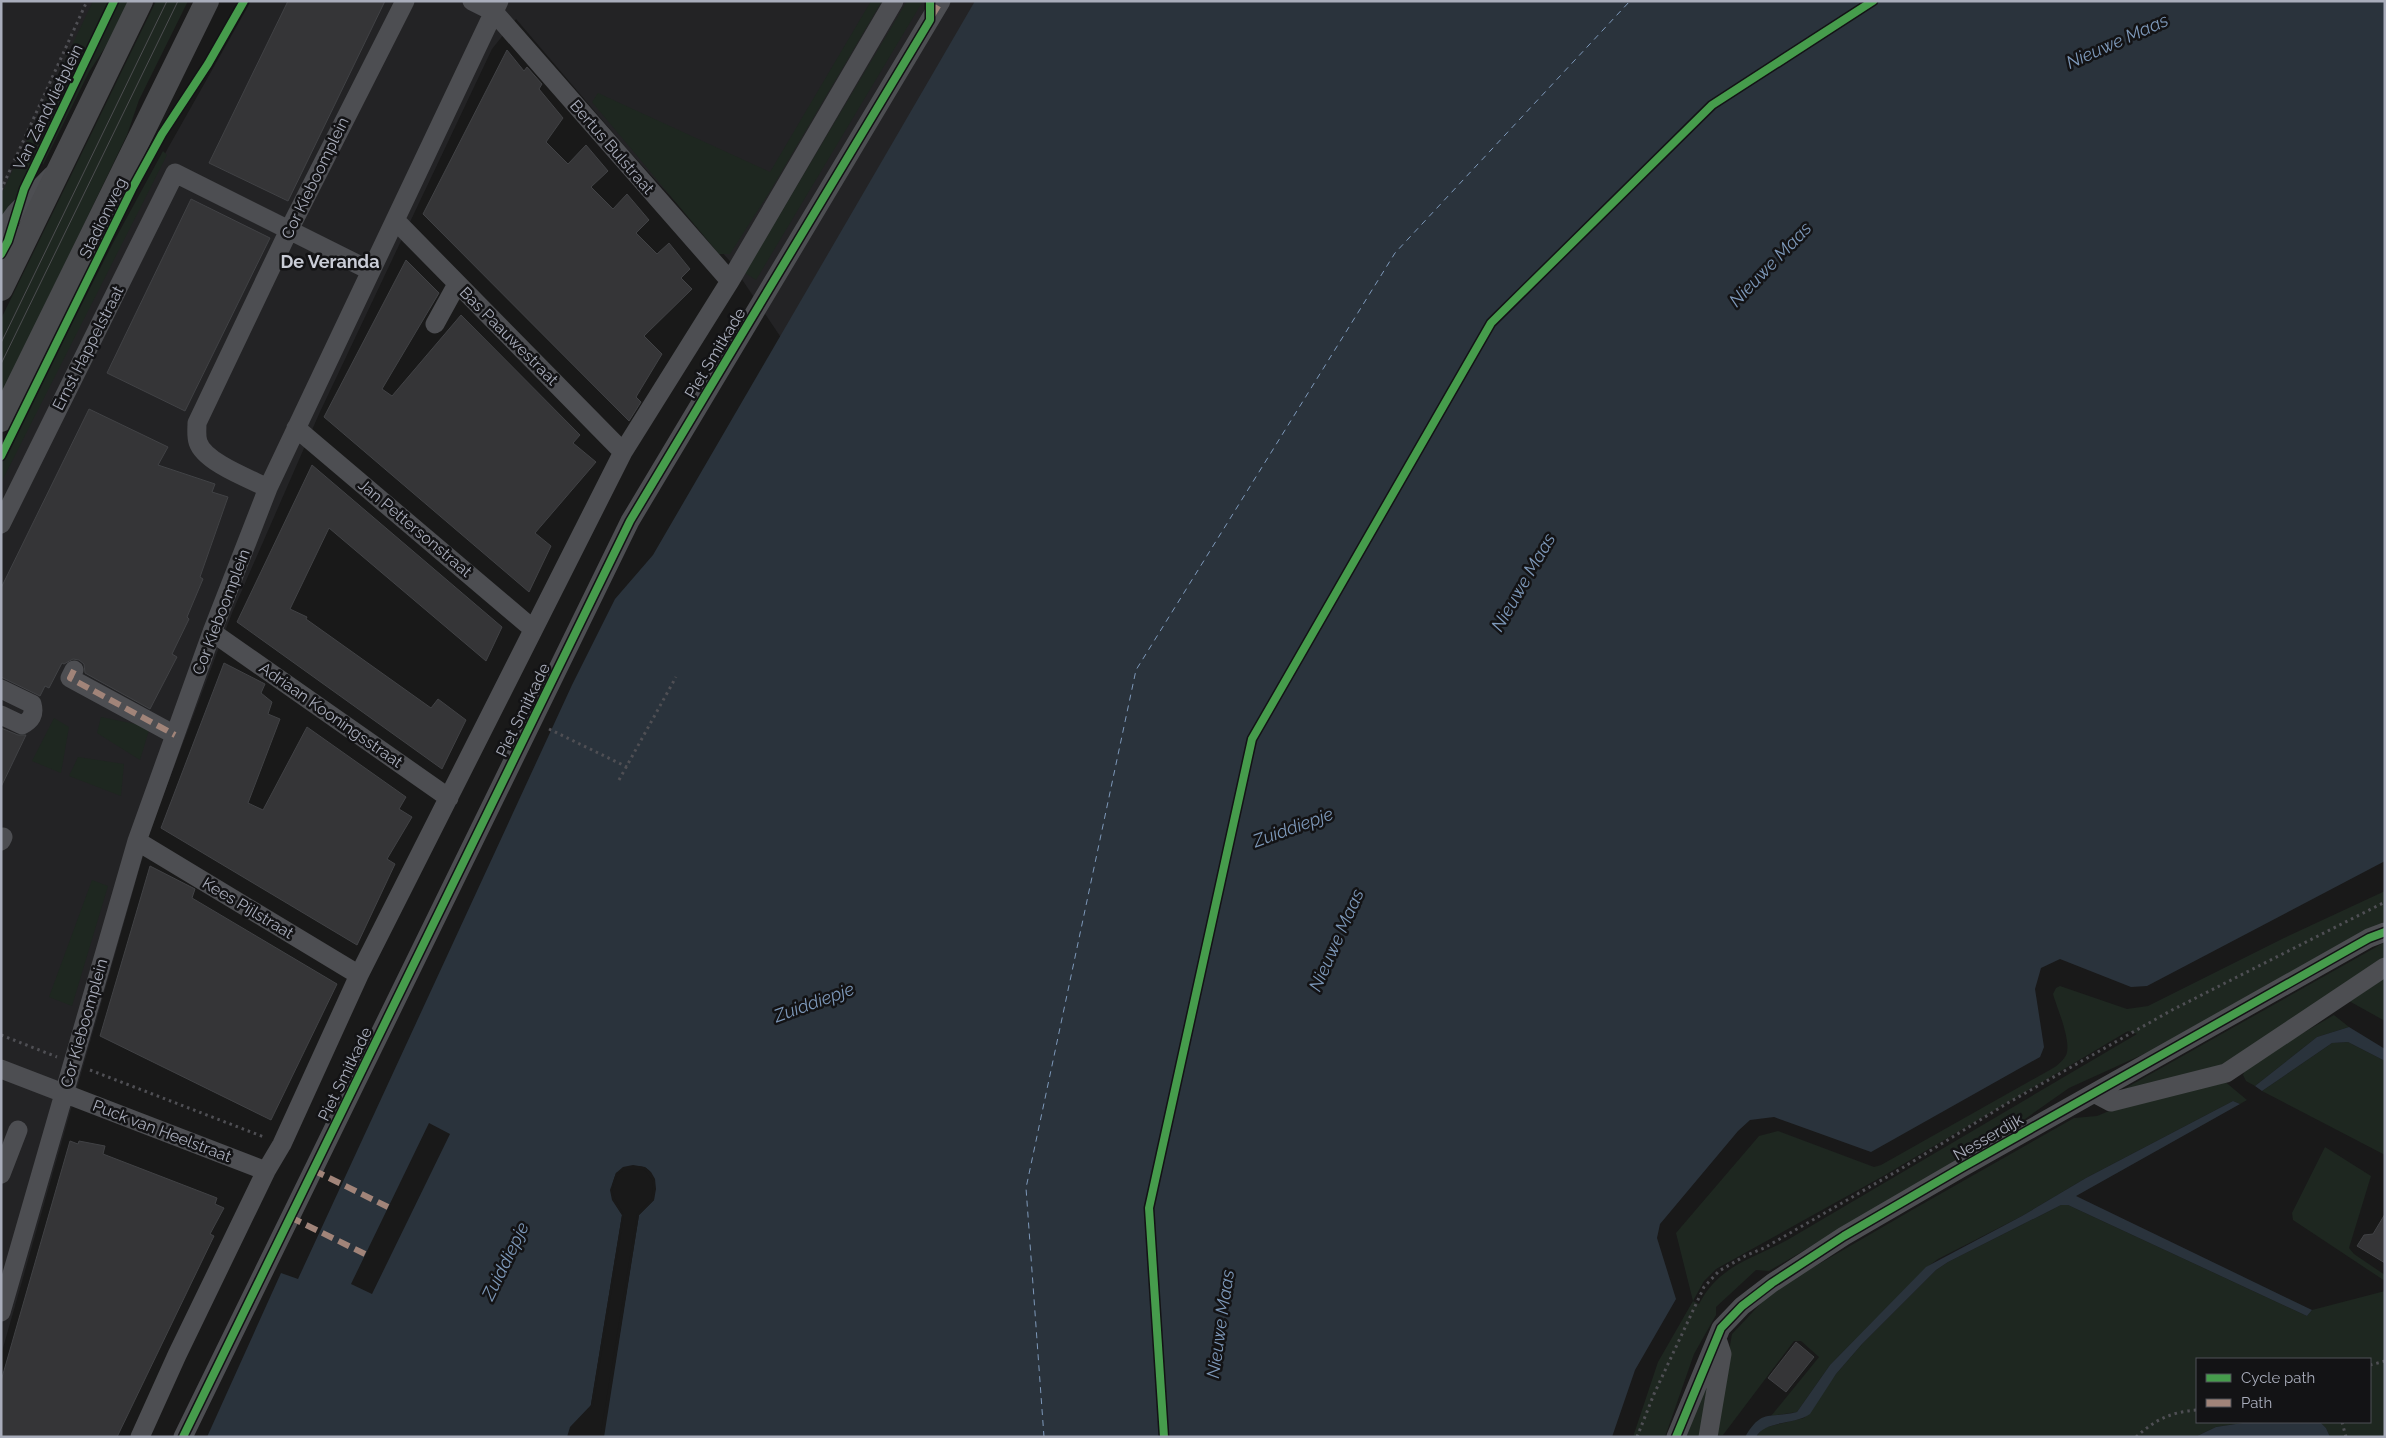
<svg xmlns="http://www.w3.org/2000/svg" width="2386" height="1438" font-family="Raleway,sans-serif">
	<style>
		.built { fill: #232325 }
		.green { fill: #1e2720; fill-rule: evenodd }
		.water { fill: #2a333c }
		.pier { fill: #191919 }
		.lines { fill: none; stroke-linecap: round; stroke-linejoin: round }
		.ferry { stroke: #7d98b9; stroke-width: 1; stroke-dasharray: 6 5; stroke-linecap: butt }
		.building { fill: #353537; stroke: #414245 }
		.path { stroke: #4f4f54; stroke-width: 3; stroke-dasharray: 2.5 4; stroke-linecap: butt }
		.minor { stroke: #4d4e52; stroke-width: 19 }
		.major { stroke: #4a4b4e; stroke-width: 24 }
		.tram { stroke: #4d4e51; stroke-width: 1 }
		.quiet { stroke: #a18479; stroke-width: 6; stroke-dasharray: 12 6; stroke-linecap: butt }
		.cycleway-casing { stroke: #131315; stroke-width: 11 }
		.cycleway { stroke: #469c4c; stroke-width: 8 }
		.labels { text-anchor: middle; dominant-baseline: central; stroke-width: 5; stroke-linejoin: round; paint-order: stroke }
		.street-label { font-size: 16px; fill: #a9adbb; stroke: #131315 }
		.water-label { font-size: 18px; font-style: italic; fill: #7d98b9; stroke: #131315 }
		.neighbourhood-label { font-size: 18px; font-weight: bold; fill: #cacdd7; stroke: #131315 }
	</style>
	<rect width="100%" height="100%" fill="#191919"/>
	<path class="built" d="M1,1H103L1,217Z
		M251,1H494L505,9L509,1H1021L804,372L729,260L626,148L516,19L492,49L319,414L232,613L151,828L1,1355V472L168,148Z"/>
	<path class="green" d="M93,1H109L16,199L1,216V195Z
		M117,1H131L125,17L89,72L43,165L42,161Z
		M156,1H188L139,100L127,135L1,396V319Z
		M871,1H882L769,193L730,254H719L592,102L598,93L770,172Z
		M907,1H923L756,280L745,273Z
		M163,151L167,155L1,483V462L7,451L113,243Z
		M101,717L150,727L140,760L97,733Z
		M54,718L69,727L61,773L32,761Z
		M78,757L124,764L121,796L69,776Z
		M92,880L108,886L72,1006L49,997Z
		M2385,891V923L2168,1043L2069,1088L2018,1124L1769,1271L1756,1270L1716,1307V1315L1694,1354L1665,1437H1633L1658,1362L1693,1301L1676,1233L1759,1136L1778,1131L1874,1167L1881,1165L2055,1067C2060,1063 2066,1058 2067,1052C2070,1037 2057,1008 2053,994L2056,988L2060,986L2127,1009L2148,1006L2284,938ZM2128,1031L2137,1034L1789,1239C1753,1259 1719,1265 1699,1304L1693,1301L1704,1281L1716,1269L1885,1175Z
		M2385,942V961L2231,1066L2129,1090L2124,1089Z
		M2385,976V1021L2349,1001Z
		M2334,1015L2349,1027L2317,1037L2255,1086L2246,1081L2243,1075L2246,1066Z
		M2348,1042L2385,1061V1155L2262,1091L2332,1043Z
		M2223,1080L2247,1100L2240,1104L2233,1101L2086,1178L2022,1216L1938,1259L1926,1268L1830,1365L1797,1412L1771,1416L1819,1357L1801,1341H1794L1723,1435H1717L1715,1431L1732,1334L1765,1299L1800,1275L1912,1210L2074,1118L2097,1116L2126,1104Z
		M2325,1147L2371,1176L2349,1248L2354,1254L2385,1275V1281L2293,1220L2292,1213Z
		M2061,1205H2068L2307,1316L2312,1310L2385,1291V1437H2330L2326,1428L2320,1422H2370V1359H2197V1422H2249L2216,1427L2195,1437H1756L1763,1428L1804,1418L1836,1374L1862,1344L1936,1270L1948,1262Z
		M1711,1363L1702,1437H1686Z"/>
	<path class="water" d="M975,1H2385V861L2147,986L2131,987L2060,959L2041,968L2035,989L2044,1047L2040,1057L1871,1152L1774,1117L1750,1120L1738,1131L1660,1224L1657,1238L1676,1299L1635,1370L1612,1437H603L639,1215L654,1200C655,1167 648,1159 616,1173C609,1193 610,1196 622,1215L591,1405L570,1427L567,1437H207L281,1273L298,1279L572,685L615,599L653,555Z
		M2349,1027L2385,1049V1061L2348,1042L2332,1043L2262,1091L2255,1086L2317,1037Z
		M2233,1101L2240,1104L2076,1196L2312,1310L2307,1316L2068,1205H2061L1948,1262L1936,1270L1862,1344L1836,1374L1810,1414C1795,1425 1765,1420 1756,1437H1745C1762,1408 1769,1419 1797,1412L1830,1365L1926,1267L2022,1216L2086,1178Z
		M2249,1422H2320L2326,1428L2330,1437H2195L2216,1427Z"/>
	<path class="pier" d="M429,1123L450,1134L372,1294L351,1284Z
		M633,1165L645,1167L651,1172L655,1179L656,1189L654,1200L639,1215L604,1437H600L637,1214L651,1199L653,1189L652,1180L644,1169L624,1170L618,1174L612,1190L615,1199L624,1215L593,1406L590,1410L622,1215L612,1200L610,1190L616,1173L623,1167Z"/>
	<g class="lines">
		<path class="ferry" d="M1044,1437L1026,1188L1136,670L1395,253L1630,1
			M1164,1437L1149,1208L1252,739L1491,323L1712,105L1873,1"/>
	</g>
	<path class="building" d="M288,1H385L288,201L209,163Z
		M507,50L524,71L527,67L542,84L539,89L563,118L546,142L568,164L586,145L608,171L591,187L613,209L627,194L649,220L636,233L657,254L669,243L690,269L681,278L692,289L644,336L662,354L636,397L641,402L629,421L423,214Z
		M191,199L270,238L185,411L107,373Z
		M406,260L439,293L382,389L392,396L461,315L580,435L573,443L596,462L535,533L551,546L529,592L324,417Z
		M89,409L168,447L158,465L215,484L212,492L228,497L200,577L203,579L187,617L189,619L172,654L177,657L150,709L85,673L84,664L79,660L73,659L64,664L62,663L49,688L45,686L40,696L1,677V588Z
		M312,465L502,627L486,661L329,528L290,609L307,617L306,619L431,708L438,699L466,720L442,769L237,622Z
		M224,663L265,684L261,693L272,702L268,714L280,719L248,803L263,810L307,727L406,797L399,809L412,817L387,859L395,864L357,945L161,828Z
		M1,728L18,735H26L1,787Z
		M150,866L195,889L192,898L337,984L271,1120L100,1036Z
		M70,1141L78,1144L79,1141L105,1146L103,1154L217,1198L215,1204L224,1208L210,1234L214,1236L117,1437H1V1381Z
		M2385,1214V1263L2357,1246L2364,1235L2373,1234Z
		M1796,1342L1814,1357L1786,1392L1768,1378Z"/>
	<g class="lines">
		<path class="path" d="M1,190L87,1
			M549,729L627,767
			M619,780L676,677
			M1,1035L57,1057
			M90,1070L264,1137
			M2370,1365L2385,1361
			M2342,1422L2346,1437
			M1637,1437L1654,1394L1704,1287L1719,1271L1745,1256L1764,1248L1899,1170L2006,1104L2172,1010L2385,902
			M2136,1437C2156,1419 2171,1412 2197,1410"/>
		<path class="minor" d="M472,1L494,12L730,281
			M395,220L623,452
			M1,232L16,212L52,175
			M435,324L457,284
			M296,428L533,629
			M268,488C250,479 204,462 198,442C196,436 197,429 197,423L289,230L405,1
			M1,524L175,173L371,271
			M212,632L449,798
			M74,670L70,678L175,735
			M1,689L32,704C35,715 31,720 22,725L1,715
			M1,841L3,837
			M137,841L359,975
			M1,1069L266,1171
			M2094,1093L2111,1102L2226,1073L2385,967
			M1,1174L18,1130
			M1,1312L137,841L212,632L268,488L499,1
			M140,1437L177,1355L266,1171L282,1144L359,975L623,452L730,281L894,1
			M183,1437L630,521L941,1
			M1676,1437L1721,1328L1742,1306L1772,1283L1844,1236L1961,1168L2369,938L2385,932
			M1708,1437L1722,1354L1718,1342"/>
		<path class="major" d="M1,289L141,1
			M1,420L207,1"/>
		<path class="tram" d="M1,343L167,1
			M1,364L178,1"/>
		<path class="quiet" d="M932,16L941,1
			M74,670L70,678L175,735
			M313,1170L388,1207
			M290,1217L365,1254"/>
		<g class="cycleway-casing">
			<path id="cycleway" d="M1,254L8,241L24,189L114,1
				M1,456L133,187L162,134L208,64L244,1
				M183,1437L630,521L930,20V1
				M1164,1437L1149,1208L1252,739L1491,323L1712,105L1873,1
				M1676,1437L1721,1328L1742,1306L1772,1283L1844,1236L1961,1168L2369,938L2385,932"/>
		</g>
		<use href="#cycleway" class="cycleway"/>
	</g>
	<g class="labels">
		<g class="street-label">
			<text transform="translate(48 107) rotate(-64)">Van Zandvlietplein</text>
			<text transform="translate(612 147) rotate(49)">Bertus Bulstraat</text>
			<text transform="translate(315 178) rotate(-64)">Cor Kieboomplein</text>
			<text transform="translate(103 218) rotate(-64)">Stadionweg</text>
			<text transform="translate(509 336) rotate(45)">Bas Paauwestraat</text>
			<text transform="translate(88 348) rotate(-63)">Ernst Happelstraat</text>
			<text transform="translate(715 353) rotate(-59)">Piet Smitkade</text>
			<text transform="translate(415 528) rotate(40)">Jan Pettersonstraat</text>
			<text transform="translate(221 612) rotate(-69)">Cor Kieboomplein</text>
			<text transform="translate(523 710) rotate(-64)">Piet Smitkade</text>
			<text transform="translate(331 715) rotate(35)">Adriaan Kooningsstraat</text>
			<text transform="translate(248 908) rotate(31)">Kees Pijlstraat</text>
			<text transform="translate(84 1023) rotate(-74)">Cor Kieboomplein</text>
			<text transform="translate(345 1074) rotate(-64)">Piet Smitkade</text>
			<text transform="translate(162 1131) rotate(21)">Puck van Heelstraat</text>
			<text transform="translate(1988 1137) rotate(-30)">Nesserdijk</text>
		</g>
		<g class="water-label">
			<text transform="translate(2117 41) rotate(-24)">Nieuwe Maas</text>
			<text transform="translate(1770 264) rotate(-46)">Nieuwe Maas</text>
			<text transform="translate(1523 582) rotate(-60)">Nieuwe Maas</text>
			<text transform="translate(1293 827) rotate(-20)">Zuiddiepje</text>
			<text transform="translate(1336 940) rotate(-66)">Nieuwe Maas</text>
			<text transform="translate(814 1002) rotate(-20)">Zuiddiepje</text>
			<text transform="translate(505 1261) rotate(-64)">Zuiddiepje</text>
			<text transform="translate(1220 1324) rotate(-82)">Nieuwe Maas</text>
		</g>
		<g class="neighbourhood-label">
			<text x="330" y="261">De Veranda</text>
		</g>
	</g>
	<rect width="2386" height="1438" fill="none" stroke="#a9adbb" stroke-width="5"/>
	<rect x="2196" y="1358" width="175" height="65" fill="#131315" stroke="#4f5157"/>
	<rect x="2206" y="1374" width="25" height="8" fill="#469c4c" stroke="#4f5157"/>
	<text x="2241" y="1383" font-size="15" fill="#a9adbb">Cycle path</text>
	<rect x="2206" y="1399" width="25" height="8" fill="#a18479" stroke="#4f5157"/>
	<text x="2241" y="1408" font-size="15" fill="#a9adbb">Path</text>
</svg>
